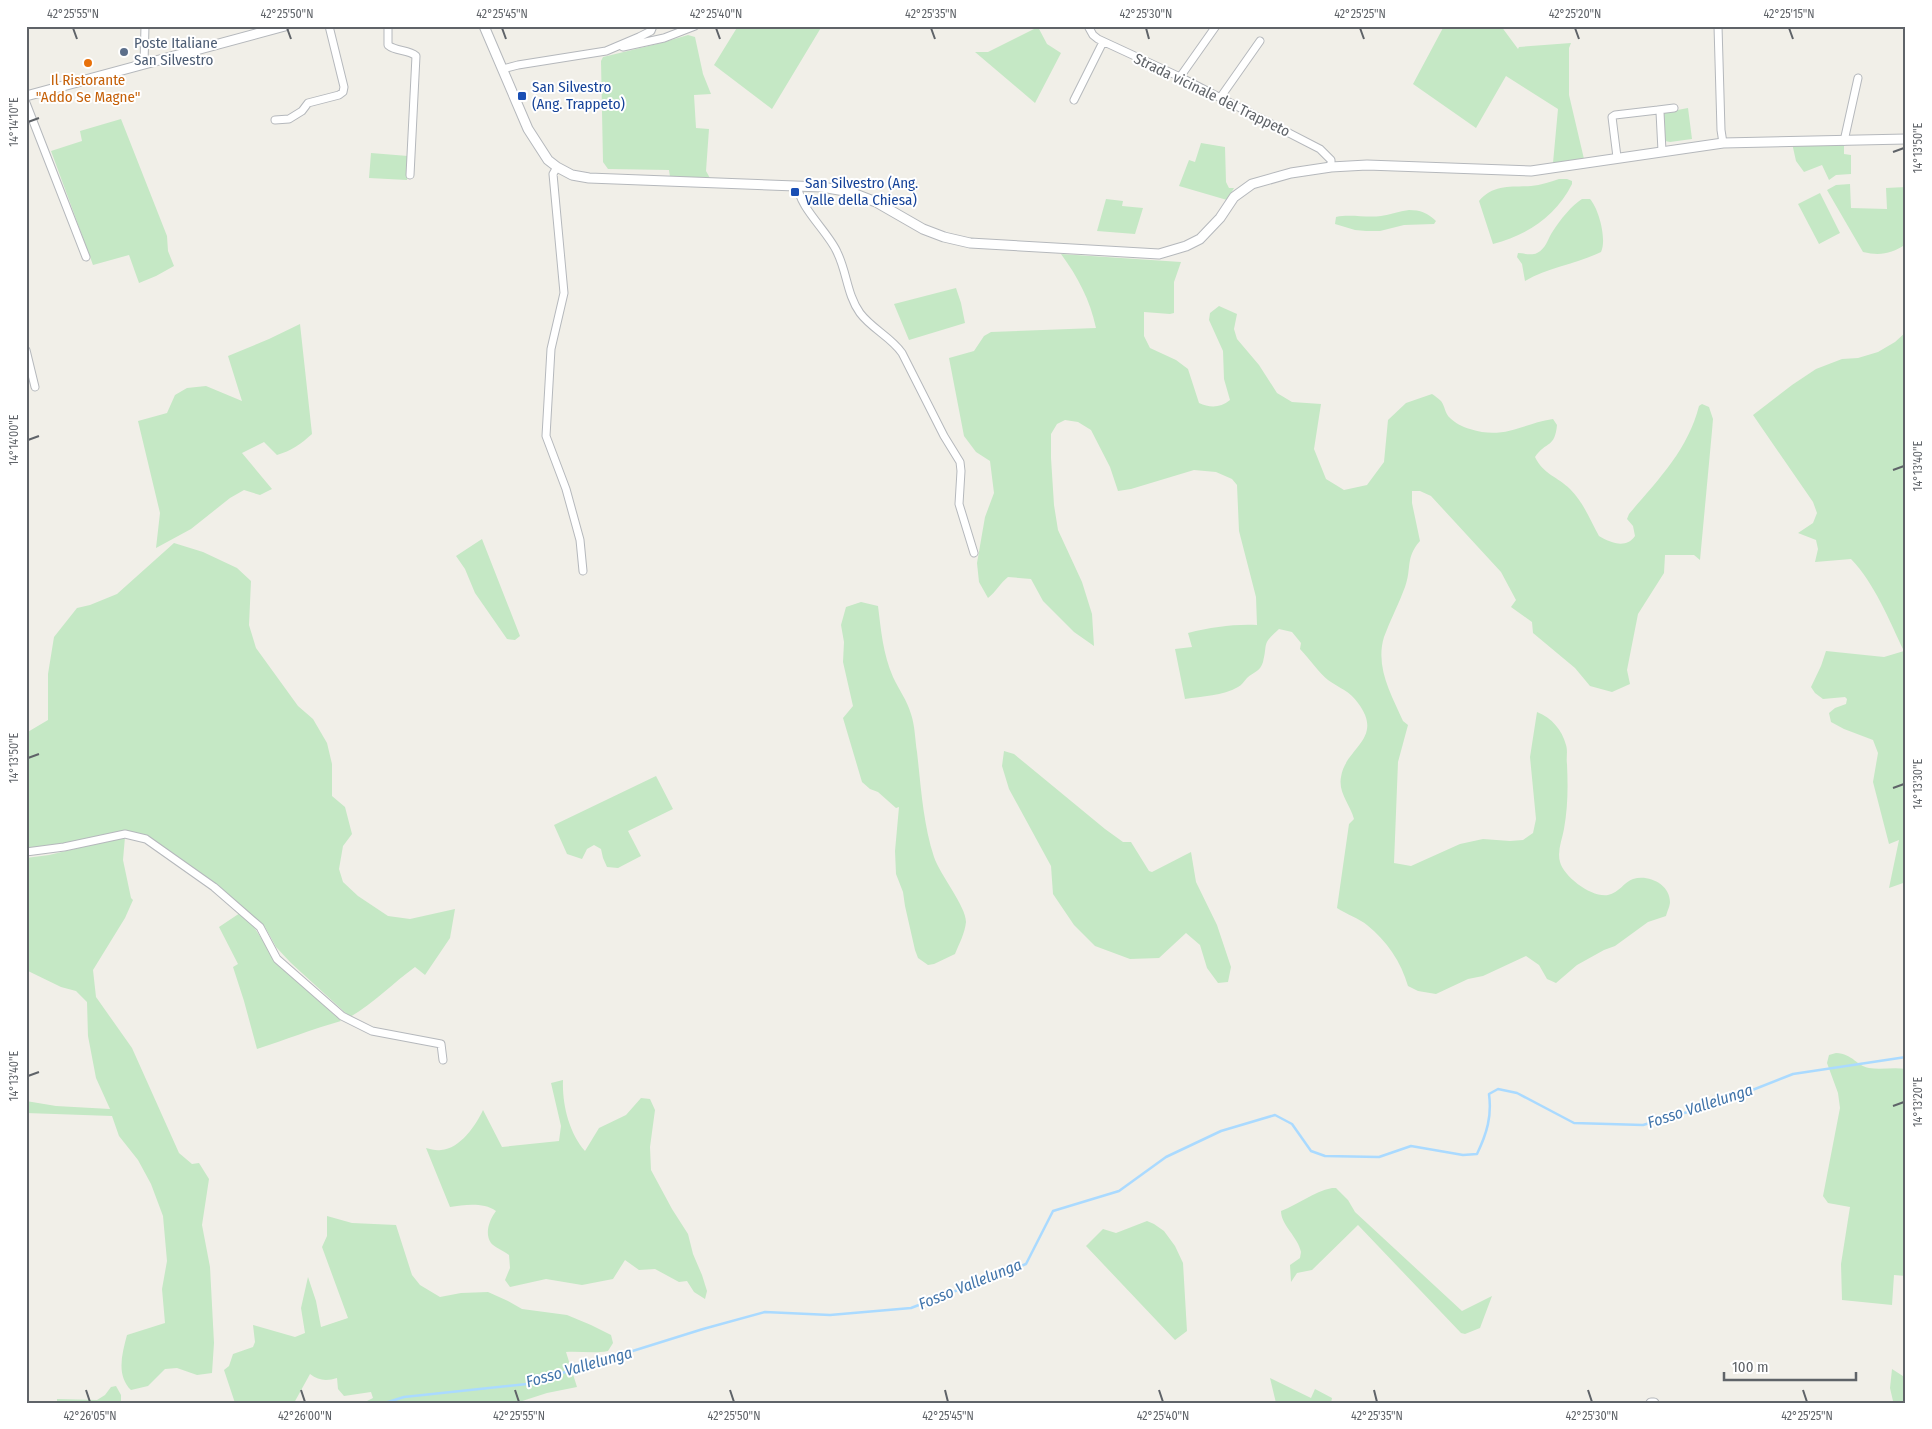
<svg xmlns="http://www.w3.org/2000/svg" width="1932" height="1429" font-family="'Fira Sans Condensed',sans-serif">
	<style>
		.green { fill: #c5e8c5 }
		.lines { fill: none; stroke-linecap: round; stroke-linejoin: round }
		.stream { stroke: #aadaff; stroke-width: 2.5 }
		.minor-casing { stroke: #b5b8bc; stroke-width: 9 }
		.tertiary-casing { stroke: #b5b8bc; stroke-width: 11 }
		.minor { stroke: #fff; stroke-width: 7 }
		.tertiary { stroke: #fff; stroke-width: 9 }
		.ticks { fill: none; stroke: #5f6368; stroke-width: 2 }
		.service-dot { fill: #5c6f8a; stroke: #fff; stroke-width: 2 }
		.food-dot { fill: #e8710a; stroke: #fff; stroke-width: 2 }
		.transit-dot { fill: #1a4fb4; stroke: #fff; stroke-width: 2 }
		.labels { text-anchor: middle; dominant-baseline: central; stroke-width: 4; stroke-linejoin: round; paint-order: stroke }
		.service-label { font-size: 15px; fill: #4e5e75; stroke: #fff; text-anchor: start }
		.food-label { font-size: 15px; fill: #c56008; stroke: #fff }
		.transit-label { font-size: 15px; fill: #164399; stroke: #fff; text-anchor: start }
		.street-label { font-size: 15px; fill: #5f6368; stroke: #fff }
		.water-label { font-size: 16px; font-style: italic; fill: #4174aa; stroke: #fff }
		.neatline { fill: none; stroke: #5f6368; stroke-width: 2 }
		.ticks-label { font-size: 12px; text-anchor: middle; fill: #5f6368 }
	</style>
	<rect width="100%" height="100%" fill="#f1efe8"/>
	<path class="green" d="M738,26H822L772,109L714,65Z
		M1444,26H1501L1518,49L1519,47L1571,43L1569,48V95L1584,159L1553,163L1558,109L1506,76L1476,128L1413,84Z
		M1038,27L1047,44L1061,53L1035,103L975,52H988Z
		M688,35L695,37L703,74L711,94L694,95L696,128L709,129L706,171L711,180L670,177L669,170L608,169L603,162L601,61L603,57L661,43Z
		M1688,108L1692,139L1670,142L1665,141L1662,113Z
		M121,119L167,236L168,251L174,266L156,276L139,283L129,255L93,265L51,151L82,141L80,131Z
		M1201,143L1225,147L1226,182L1229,188H1234L1227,200L1179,186L1189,160L1195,162Z
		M1792,143H1844V154L1851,155V174L1836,175L1829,180L1822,165L1804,172L1796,161Z
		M371,153L408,156L407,180L369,178Z
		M1559,179H1567L1572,181V184C1556,216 1528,235 1493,244L1479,201C1493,184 1511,187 1531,186C1541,185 1550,182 1559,179Z
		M1850,184L1851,208L1887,209L1886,188L1906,187V244C1891,254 1880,256 1863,252L1827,190L1836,185Z
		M1820,193L1840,233L1819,244L1798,204Z
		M1106,199L1123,201L1122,206L1143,208L1135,234L1097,231Z
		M1582,199H1590C1599,209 1607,240 1601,252C1577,264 1548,267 1525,281L1522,264L1517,257L1518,253C1524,253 1531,256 1537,253C1546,249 1548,238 1553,231C1560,220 1572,205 1582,199Z
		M1409,210C1420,210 1428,213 1436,221L1434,224L1404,225L1380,231H1366L1355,230L1335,224L1336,217C1350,214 1367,218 1381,216C1390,215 1399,211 1409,210Z
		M1061,254L1181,262L1174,282V313L1170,314L1144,312V336L1150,348L1176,360L1188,369L1199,403C1210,408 1220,408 1230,400L1224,379L1223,351L1209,320L1210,313L1219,306L1237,314L1234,329L1237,339L1259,365L1277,393L1292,402L1321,404L1314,449L1326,479L1344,490L1367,485L1384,462L1388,420L1406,403L1432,394C1435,396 1438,398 1441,401C1445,406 1445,414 1450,418C1455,423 1463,427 1470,429C1504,440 1521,424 1553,419L1557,425C1555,448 1546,441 1535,457C1543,474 1558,477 1570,489C1584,503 1590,520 1599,536C1611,543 1626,549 1635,536L1633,526L1627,519L1629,514C1657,481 1688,450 1699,406L1702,404L1709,407L1713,419L1712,431L1700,560L1694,555H1665L1664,573L1638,614L1627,670L1630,684L1612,692L1590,686L1575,668L1533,633L1532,622L1511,607L1516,600L1501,572L1431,496L1420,491H1412V503L1420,541C1405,558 1412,568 1405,587C1399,604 1390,620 1384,637C1375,667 1391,694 1403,721L1408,725L1398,762L1394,863L1411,866L1460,844L1483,839L1510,841L1523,840L1533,833L1536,819L1530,757L1537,712C1552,718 1562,730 1566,745C1568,751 1566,758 1567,764C1568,786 1568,807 1564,829C1562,840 1557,851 1560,862C1564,877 1592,898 1608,895C1619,893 1624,882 1633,879C1648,874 1670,884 1670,902C1670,906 1667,912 1666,916L1648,922L1615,946L1604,950L1577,965L1556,983L1547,979L1539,965L1526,956L1483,976L1468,979L1436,994L1418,991L1408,986C1401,962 1387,941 1367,925C1360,919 1346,914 1337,908L1349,824L1354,819C1350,804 1338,793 1341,777C1345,748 1385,739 1358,703C1350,691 1339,688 1328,680C1319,673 1309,658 1300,649L1301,643L1292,632L1279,629C1261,645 1268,643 1263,662C1260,672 1253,672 1247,678C1244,681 1242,685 1238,687C1223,696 1202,696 1185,699L1175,649L1192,647L1188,633C1212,627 1234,624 1257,625L1256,597L1239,531L1237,485L1232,479L1216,472L1194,470L1131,489L1118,491L1110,467L1091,430L1078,422L1065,420L1057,424L1051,434V458L1054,505L1058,530L1082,582L1092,614L1094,646L1074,632L1043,601L1031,579L1008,577C1000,583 996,592 988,598L979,582L977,563L985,517L994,493L990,461L976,452L964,436L949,358L974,351L984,336L991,332L1096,328C1090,300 1078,277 1061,254Z
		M956,288L961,303L965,323L909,340L894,304Z
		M300,324L312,434C301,444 291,451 277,455L264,442L242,453L272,489L260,495L244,490L230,498L191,529L156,548L160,513L138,421L167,413L175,395L187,388L206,386L242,401L228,356L269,339Z
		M1906,332V882L1889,888L1899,840L1889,844L1873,782L1878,753L1873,740L1844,729L1831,722L1829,713L1835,708L1846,704L1847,699L1845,697L1823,699L1815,693L1811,687L1821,666L1826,651L1884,657L1904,651C1889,620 1875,584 1851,559L1815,562L1818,549L1816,540L1798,533L1813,523L1817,513L1813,502L1753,415L1792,385L1816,369L1842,359L1858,358L1878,352L1895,342Z
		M482,539L520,636L515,640L507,639L475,593L465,569L456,556Z
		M174,543L203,552L237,568L251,581L249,625L256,648L298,706L313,719L327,743L332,764V796L345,807L352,834L343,846L339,869L343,882L358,896L388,916L410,919L455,909L450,938L425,975L415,967C393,983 374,1003 350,1017L291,963L276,947L265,927L149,837L124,832L67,844L26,848V733L48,720V674L54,637L77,608L90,605L117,594Z
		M861,602L878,606C881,630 883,654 893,677C899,690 907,700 911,714C915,726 915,739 917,752C921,787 923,823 934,857C940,875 966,906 966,922C965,933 959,944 955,954L934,964L928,965L918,958L915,950L905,906L903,892L896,874L895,851L899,807L896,808L878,792L870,789L862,782L843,718L853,706L843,662L844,642L841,625L846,607Z
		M1004,751L1014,754L1105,829L1123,842H1131L1149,871L1152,872L1191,852L1196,882L1217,925L1231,967L1228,982L1218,983L1207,968L1200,945L1186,933L1159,958L1130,959L1095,946L1074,925L1053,894L1051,866L1009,789L1002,766Z
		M656,776L673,809L628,831L641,856L618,868L607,867L603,858L601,849L594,845L587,849L582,859L567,854L554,825Z
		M125,837L123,860L131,898L133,900L125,918L93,970L96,997L132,1048L179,1153L192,1164L199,1163L209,1179L202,1225L210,1267L214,1343L212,1373L197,1375L177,1368L165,1369L148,1386L131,1390C116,1375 122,1354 127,1335L165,1323L162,1289L167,1261L163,1216L151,1184L138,1160L119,1136L112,1116L26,1113V1101L56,1106L110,1109L96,1078L88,1036L87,1002L76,991L61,987L26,970V858L49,855Z
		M240,913L254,927L278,964L341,1021C312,1029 285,1040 257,1049L244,1001L233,967L238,964L219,927Z
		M1836,1053C1853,1054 1857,1066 1869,1068C1881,1070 1893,1067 1906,1069V1276L1894,1275L1892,1305L1842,1300L1841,1264L1850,1207L1828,1203L1823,1196L1840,1108L1838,1093L1827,1063L1829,1055Z
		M563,1080C562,1104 569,1133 585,1151L599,1128L626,1115L641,1098L650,1099L655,1110L650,1147L651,1170L672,1209L688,1234L693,1254L702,1275L707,1291L705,1299L694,1292L687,1281L679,1282L655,1269L639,1270L625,1260L613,1279L582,1285L546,1279L510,1287L505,1280L510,1268L509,1255C504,1251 494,1247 491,1243C484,1233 490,1219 496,1211C483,1202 464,1205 450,1207L426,1148C431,1149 436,1151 441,1150C460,1149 476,1125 483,1110L502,1147L559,1141L561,1126L551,1083Z
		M1332,1188H1336L1348,1200L1355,1212L1462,1311L1492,1296L1480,1328L1465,1334L1461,1333L1358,1225L1312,1270L1297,1273L1291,1282L1290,1265L1300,1258L1301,1252C1298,1237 1281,1225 1281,1211C1299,1204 1313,1192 1332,1188Z
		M327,1216L352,1223L396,1225L412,1275L420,1285L440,1297L461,1293L488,1292L508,1301L522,1309L567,1315L591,1325L611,1335L613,1343L608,1351C594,1354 580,1351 566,1352L577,1387L547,1393L516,1403H363L373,1398L371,1392L344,1396L338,1389L337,1378C327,1381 319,1381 310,1374L294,1403H235L224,1370L229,1366L233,1354L253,1347L255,1342L253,1325L295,1337L305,1333L301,1308L308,1277L316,1301L321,1327L348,1318L322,1247L327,1236Z
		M1147,1221L1154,1224L1164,1231L1175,1246L1183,1263L1187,1331L1175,1340L1086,1246L1103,1229L1116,1233Z
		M1892,1369L1906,1378V1401H1893L1890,1388Z
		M1270,1378L1311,1398L1315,1389L1332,1398L1331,1403H1276Z
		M116,1386L121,1395V1403H57V1399L97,1400L105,1395L111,1387Z"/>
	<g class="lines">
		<path class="stream" d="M385,1403L404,1397L527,1384L703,1329L765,1312L830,1315L911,1308L1026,1264L1053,1211L1119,1191L1166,1157L1221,1131L1275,1115L1292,1124L1311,1151L1325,1156L1379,1157L1411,1146L1463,1155L1477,1154C1487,1133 1492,1116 1489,1094L1498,1089L1517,1093L1574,1123L1643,1125L1722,1102L1793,1074L1906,1057"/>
		<g class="minor-casing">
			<path id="minor" d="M388,26V45C396,52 408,49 416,56L410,175
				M1088,26L1093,35L1098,39L1180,77L1320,149L1331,160V167
				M1718,26L1721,130L1723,143
				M623,47L664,38L695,26
				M144,63L145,26
				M503,69L518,65L606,51L639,37L651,31L653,26
				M1180,77L1216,26
				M1220,98L1260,41
				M1074,100L1103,42
				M26,103L86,257
				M1658,110L1674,108
				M275,120L289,119L302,111L308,103L339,95L343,92L344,87L329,26
				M1844,141L1858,78
				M1617,157L1612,117L1615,115L1658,110L1660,112L1662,151
				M557,167L553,174L564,293L551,349L546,436L566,489L580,540L583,571
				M798,186C798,206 829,233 837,252C847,272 847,295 860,313C872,329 891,337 902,353L944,436L960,462L961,471L959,504L974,553
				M26,350L35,387
				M26,852L64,847L125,834L146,839L214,887L260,927L277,959L342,1016L372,1031L441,1044L443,1060"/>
		</g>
		<g class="tertiary-casing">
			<path id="tertiary" d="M484,26L528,129L548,160L557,167L572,175L589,178L822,187L850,192L876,202L923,229L944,237L970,243L1159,254L1186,246L1200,239L1220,218L1234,197L1252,184L1291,173L1331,167L1367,165L1531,171L1723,143L1906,139
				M26,96L285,26
				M1651,1403H1654"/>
		</g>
		<use href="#minor" class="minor"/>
		<use href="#tertiary" class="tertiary"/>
	</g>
	<path class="ticks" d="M73,28L77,39M287,28L291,39M502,28L506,39M716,28L720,39M931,28L935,39M1146,28L1149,39M1360,28L1364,39M1575,28L1579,39M1789,28L1793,39M28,122L39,118M1893,152L1904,148M28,440L39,436M1893,470L1904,466M28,758L39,754M1893,788L1904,784M28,1076L39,1072M1893,1106L1904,1102M86,1390L90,1402M301,1390L305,1402M515,1390L519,1402M730,1390L734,1402M945,1390L948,1402M1159,1390L1163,1402M1374,1390L1377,1402M1588,1390L1592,1402M1803,1390L1807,1402"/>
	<circle class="service-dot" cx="124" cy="52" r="5"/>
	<circle class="food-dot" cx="88" cy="63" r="5"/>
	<g class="transit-dot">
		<rect x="517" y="91" width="10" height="10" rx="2.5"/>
		<rect x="790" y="187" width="10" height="10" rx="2.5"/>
	</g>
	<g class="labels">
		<g class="service-label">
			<text x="134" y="43">Poste Italiane<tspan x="134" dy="17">San Silvestro</tspan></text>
		</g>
		<g class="food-label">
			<text x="88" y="80">Il Ristorante<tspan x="88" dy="17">"Addo Se Magne"</tspan></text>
		</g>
		<g class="transit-label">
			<text x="532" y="87">San Silvestro<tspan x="532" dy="17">(Ang. Trappeto)</tspan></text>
			<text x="805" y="183">San Silvestro (Ang.<tspan x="805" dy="17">Valle della Chiesa)</tspan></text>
		</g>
		<g class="street-label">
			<text transform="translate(1212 95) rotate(26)">Strada vicinale del Trappeto</text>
		</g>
		<g class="water-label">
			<text transform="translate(1700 1106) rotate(-18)">Fosso Vallelunga</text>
			<text transform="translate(970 1284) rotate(-22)">Fosso Vallelunga</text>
			<text transform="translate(579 1367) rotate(-16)">Fosso Vallelunga</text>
		</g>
	</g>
	<rect width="1932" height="1429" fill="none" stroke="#ffffff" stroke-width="55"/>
	<path d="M1724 1372v8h132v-8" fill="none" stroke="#5f6368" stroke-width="2.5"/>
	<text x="1732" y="1372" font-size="15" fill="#5f6368" stroke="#ffffff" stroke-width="4" paint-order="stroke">100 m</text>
	<rect x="28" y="28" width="1876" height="1374" class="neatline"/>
	<g class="ticks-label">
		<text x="73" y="18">42°25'55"N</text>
		<text x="287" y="18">42°25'50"N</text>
		<text x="502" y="18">42°25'45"N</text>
		<text x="716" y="18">42°25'40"N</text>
		<text x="931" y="18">42°25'35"N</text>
		<text x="1146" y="18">42°25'30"N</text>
		<text x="1360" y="18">42°25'25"N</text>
		<text x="1575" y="18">42°25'20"N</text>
		<text x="1789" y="18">42°25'15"N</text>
		<text transform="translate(14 122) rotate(-90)" y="4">14°14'10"E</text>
		<text transform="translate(1918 148) rotate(-90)" y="4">14°13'50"E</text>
		<text transform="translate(14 440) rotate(-90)" y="4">14°14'00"E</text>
		<text transform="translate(1918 466) rotate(-90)" y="4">14°13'40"E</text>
		<text transform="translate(14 758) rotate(-90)" y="4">14°13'50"E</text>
		<text transform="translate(1918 784) rotate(-90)" y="4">14°13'30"E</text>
		<text transform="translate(14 1076) rotate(-90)" y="4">14°13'40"E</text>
		<text transform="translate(1918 1102) rotate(-90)" y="4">14°13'20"E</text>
		<text x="90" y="1420">42°26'05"N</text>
		<text x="305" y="1420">42°26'00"N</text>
		<text x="519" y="1420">42°25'55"N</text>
		<text x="734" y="1420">42°25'50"N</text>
		<text x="948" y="1420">42°25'45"N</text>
		<text x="1163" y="1420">42°25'40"N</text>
		<text x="1377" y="1420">42°25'35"N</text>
		<text x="1592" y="1420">42°25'30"N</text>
		<text x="1807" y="1420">42°25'25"N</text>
	</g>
</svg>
